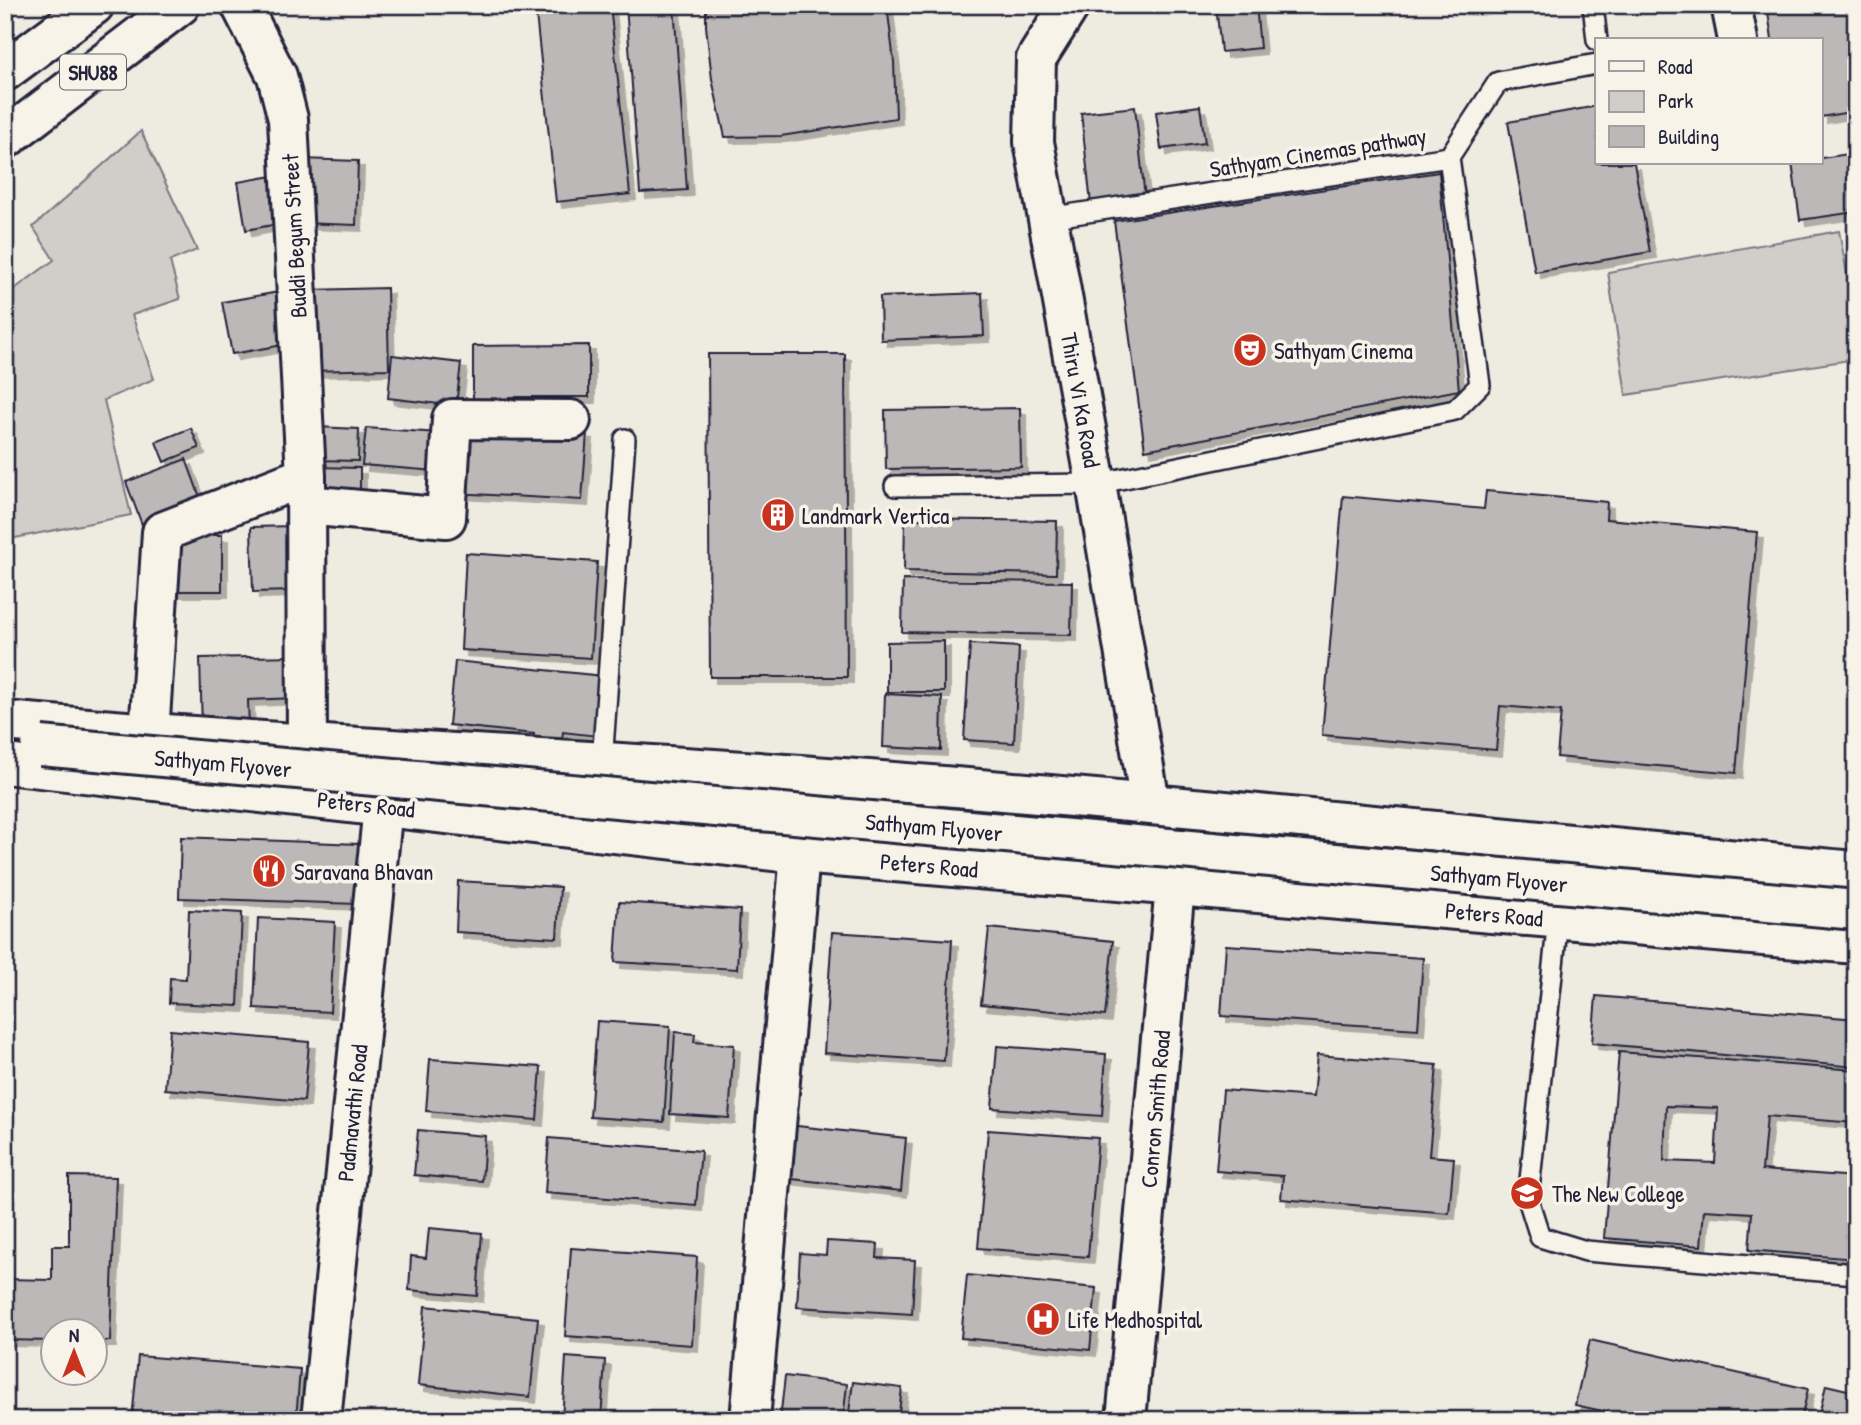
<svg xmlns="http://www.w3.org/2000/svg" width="1861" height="1425" font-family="'Patrick Hand',sans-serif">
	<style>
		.green { fill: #d1cdc9; stroke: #7a7882; stroke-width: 2 }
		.building { fill: #bbb8b7; stroke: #22223b; stroke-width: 2; fill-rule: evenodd; filter: url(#shadow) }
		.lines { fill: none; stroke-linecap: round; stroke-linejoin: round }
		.lane-casing { stroke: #22223b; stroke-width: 24 }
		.street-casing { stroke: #22223b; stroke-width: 44 }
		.secondary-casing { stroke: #22223b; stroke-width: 44 }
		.primary-casing { stroke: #22223b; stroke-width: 44 }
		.lane { stroke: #f7f3e8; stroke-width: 19 }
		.street { stroke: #f7f3e8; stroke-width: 38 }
		.secondary { stroke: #f7f3e8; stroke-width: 38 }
		.primary { stroke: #f7f3e8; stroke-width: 38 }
		.secondary-bridge-casing { stroke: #22223b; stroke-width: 44; stroke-linecap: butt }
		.secondary-bridge { stroke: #f7f3e8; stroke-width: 38 }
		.labels { text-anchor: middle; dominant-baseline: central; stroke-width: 7; stroke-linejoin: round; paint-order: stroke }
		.shield { fill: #f7f3e8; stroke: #62616f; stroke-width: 2 }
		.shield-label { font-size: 21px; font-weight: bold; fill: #22223b }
		.street-label { font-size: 23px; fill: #22223b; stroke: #f7f3e8 }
		.poi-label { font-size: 23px; fill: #22223b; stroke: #f7f3e8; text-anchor: start }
	</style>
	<defs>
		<filter id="shadow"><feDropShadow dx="6" dy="6" stdDeviation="0" flood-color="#0004"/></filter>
	</defs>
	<rect width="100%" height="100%" fill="#eeebe1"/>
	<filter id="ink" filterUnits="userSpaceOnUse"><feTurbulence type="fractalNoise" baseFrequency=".0143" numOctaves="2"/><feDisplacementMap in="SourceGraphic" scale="14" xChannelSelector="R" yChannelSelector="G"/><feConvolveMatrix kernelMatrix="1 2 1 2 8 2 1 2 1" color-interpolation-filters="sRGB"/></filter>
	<g filter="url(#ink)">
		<path class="green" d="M141,131L197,250L170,261L180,299L132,315L154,379L104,400L131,515L5,540V296L54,260L33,227Z
			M1839,231L1856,321V359L1626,395L1608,272Z"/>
		<path class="building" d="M535,5H610L630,194L556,202Z
			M626,5H674L687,190L640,193Z
			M706,5H887L894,62L896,118L781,136L725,137L712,79L706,26Z
			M1216,5H1256L1260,48L1221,52Z
			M1767,5H1856V111L1821,117V40H1772Z
			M1200,106L1205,143L1161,149L1156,112Z
			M1597,106V163H1634L1650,252L1535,272L1508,122Z
			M1135,107L1145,198L1091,204L1081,113Z
			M1856,153V212L1800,220L1792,163H1821V158Z
			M302,159L358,161L356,225L299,223Z
			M1439,172L1459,390L1145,450L1114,221Z
			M279,175L288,222L246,230L238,182Z
			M387,288L389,369L310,371L309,290Z
			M279,292L289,344L232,354L222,302Z
			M982,293L984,336L881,340L880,297Z
			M589,345V397H509V404H473V346Z
			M708,354H845L847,677H710Z
			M392,355L461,363L456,406L388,398Z
			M1020,408L1021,467L886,469L885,410Z
			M459,426L587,433L582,500L455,493Z
			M316,427L359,429L358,461L315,460Z
			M191,428L199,448L164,462L156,442Z
			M366,428L439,433L436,471L362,465Z
			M186,459L204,508L144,530L126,482Z
			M315,467L360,468V504L314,502Z
			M1486,491L1607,502L1606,519L1757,532L1736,773L1557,757L1561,711L1500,706L1496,750L1322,735L1343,496L1484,509Z
			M905,519L1057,521L1056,574L904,571Z
			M294,526L295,591L253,592L251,527Z
			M171,535H222V591H171Z
			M466,553L597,562L591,658L461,650Z
			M903,580L1072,582L1071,635L902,632Z
			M944,641V692H887V642Z
			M970,644L1019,647L1014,743L964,740Z
			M295,656L296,698L248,700L249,729L202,730L200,658Z
			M455,661L603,676L597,736L563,732L561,750L533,747L534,734L449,725Z
			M885,694L942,697L941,750L883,747Z
			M181,837L359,844L357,904L179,898Z
			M458,881L560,887L557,938L456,932Z
			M619,902L740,910L737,969L615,962Z
			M189,910L242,913L238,1006L169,1003L170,978L186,979Z
			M258,918L335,922L330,1012L254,1008Z
			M989,928L1113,941L1105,1016L981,1004Z
			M832,932L952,940L944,1061L824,1053Z
			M1226,945L1423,958L1418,1029L1221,1016Z
			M1596,996L1856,1019V1067L1592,1043Z
			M597,1021L670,1026L664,1122L590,1117Z
			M170,1030L309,1042L304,1101L165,1089Z
			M675,1032L695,1034L694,1042L734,1045L729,1118L670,1114Z
			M997,1046L1106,1054L1102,1116L992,1108Z
			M1619,1052L1856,1070V1123L1767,1116L1762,1170L1856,1177V1259L1749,1250L1752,1213L1704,1210L1701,1246L1604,1238ZM1666,1106L1718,1108L1715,1163L1664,1161Z
			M1317,1055L1437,1065L1429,1156L1454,1158L1449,1213L1281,1199L1283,1176L1216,1171L1223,1090L1313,1097Z
			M430,1059L541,1067L537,1120L426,1111Z
			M779,1124L906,1138L901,1191L774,1177Z
			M418,1130L485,1136L482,1181L414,1175Z
			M988,1130L1098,1138L1088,1257L978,1248Z
			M549,1138L701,1151L696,1205L545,1193Z
			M69,1176L116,1177L110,1341H94V1330H52V1341L5,1340V1279L52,1280V1246H69Z
			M429,1228L482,1233L477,1296L409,1290L411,1256L426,1258Z
			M827,1241L878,1244L877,1258L915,1260L912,1314L797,1307L800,1253L826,1255Z
			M571,1248L697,1257L692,1345L565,1336Z
			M967,1275L1096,1288L1090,1350L961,1338Z
			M425,1306L538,1318L530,1397L418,1385Z
			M1590,1340L1808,1389L1801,1420H1643L1575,1405Z
			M138,1356L300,1369L296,1420H132Z
			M566,1357L605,1360L601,1420H562Z
			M785,1376L847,1384L843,1420H780Z
			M853,1382L902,1388L898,1420H848Z
			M1826,1385L1856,1392V1420H1818Z"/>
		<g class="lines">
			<g class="lane-casing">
				<path id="lane" d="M1593,5L1597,40
					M1048,218L1449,157L1498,82L1597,64
					M895,486L1096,484L1455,410L1480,385L1449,157
					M602,763L625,439
					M1566,844L1528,1199L1540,1237L1586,1251L1856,1274"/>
			</g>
			<g class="street-casing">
				<path id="street" d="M241,5L277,76L288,119L306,476L307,745
					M1731,5L1738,40
					M306,505L446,518L452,419L571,420
					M149,734L162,532L306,476
					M321,1420L383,806
					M750,1420L800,854"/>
			</g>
			<g class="secondary-casing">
				<path id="secondary" d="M1070,5L1036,59L1034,142L1096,484L1150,803L1175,886L1126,1420
					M5,721C284,746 564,757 843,778C1181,804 1518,840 1856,871
					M5,764L800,854L1856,944"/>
			</g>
			<g class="primary-casing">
				<path id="primary" d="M5,71L94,5
					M5,139L180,5"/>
			</g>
			<use href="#lane" class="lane"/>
			<use href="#street" class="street"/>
			<use href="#secondary" class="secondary"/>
			<use href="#primary" class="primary"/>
			<g class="secondary-bridge-casing">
				<path id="secondary-bridge" d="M41,746L1856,910"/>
			</g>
			<use href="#secondary-bridge" class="secondary-bridge"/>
		</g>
	</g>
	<defs>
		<g id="theatre-disc" transform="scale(1.75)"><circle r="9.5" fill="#c8321e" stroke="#f7f3e8"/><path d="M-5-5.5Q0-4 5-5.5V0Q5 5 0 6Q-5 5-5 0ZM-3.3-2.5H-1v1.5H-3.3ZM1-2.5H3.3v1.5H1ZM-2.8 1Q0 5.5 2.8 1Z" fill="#fff"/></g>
		<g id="building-disc" transform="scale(1.75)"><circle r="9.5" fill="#c8321e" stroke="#f7f3e8"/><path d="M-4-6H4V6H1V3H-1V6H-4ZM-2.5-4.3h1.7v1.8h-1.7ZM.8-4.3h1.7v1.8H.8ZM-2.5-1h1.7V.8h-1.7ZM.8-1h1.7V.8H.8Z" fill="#fff"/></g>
		<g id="restaurant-disc" transform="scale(1.75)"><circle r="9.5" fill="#c8321e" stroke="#f7f3e8"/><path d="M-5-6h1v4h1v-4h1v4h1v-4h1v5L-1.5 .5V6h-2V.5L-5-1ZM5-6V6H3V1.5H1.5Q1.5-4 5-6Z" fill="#fff"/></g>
		<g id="university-disc" transform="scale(1.75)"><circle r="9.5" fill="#c8321e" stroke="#f7f3e8"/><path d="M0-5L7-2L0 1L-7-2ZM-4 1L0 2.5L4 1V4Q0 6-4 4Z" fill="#fff"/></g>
		<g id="hospital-disc" transform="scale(1.75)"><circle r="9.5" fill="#c8321e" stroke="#f7f3e8"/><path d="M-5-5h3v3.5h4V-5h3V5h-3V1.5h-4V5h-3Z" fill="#fff"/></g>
	</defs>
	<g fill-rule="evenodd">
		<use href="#theatre-disc" x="1250" y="350"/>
		<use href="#building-disc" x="778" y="515"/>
		<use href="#restaurant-disc" x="269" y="871"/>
		<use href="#university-disc" x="1527" y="1193"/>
		<use href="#hospital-disc" x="1043" y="1319"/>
	</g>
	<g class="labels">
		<rect class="shield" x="60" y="54.5" width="66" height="35" rx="5"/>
		<g class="shield-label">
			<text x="93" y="72">SHU88</text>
		</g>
		<g class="street-label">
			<text transform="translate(1318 152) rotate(-9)">Sathyam Cinemas pathway</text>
			<text transform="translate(294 236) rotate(-93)">Buddi Begum Street</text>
			<text transform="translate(1081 400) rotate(80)">Thiru Vi Ka Road</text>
			<text transform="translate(223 763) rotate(5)">Sathyam Flyover</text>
			<text transform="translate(366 804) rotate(6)">Peters Road</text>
			<text transform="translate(934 827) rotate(5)">Sathyam Flyover</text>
			<text transform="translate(929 865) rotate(5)">Peters Road</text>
			<text transform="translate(1499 878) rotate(5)">Sathyam Flyover</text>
			<text transform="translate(1494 914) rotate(5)">Peters Road</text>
			<text transform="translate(1155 1109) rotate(-85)">Conron Smith Road</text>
			<text transform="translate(352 1113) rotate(-84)">Padmavathi Road</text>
		</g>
		<g class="poi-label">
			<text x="1274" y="350">Sathyam Cinema</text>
			<text x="802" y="515">Landmark Vertica</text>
			<text x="294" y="871">Saravana Bhavan</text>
			<text x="1552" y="1193">The New College</text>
			<text x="1068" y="1319">Life Medhospital</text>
		</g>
	</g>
	<rect width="1861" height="1425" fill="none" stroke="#f7f3e8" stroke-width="28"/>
	<rect x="14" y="14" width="1833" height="1397" fill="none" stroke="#22223b" stroke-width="2.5" filter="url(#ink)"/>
	<rect x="1595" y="38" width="228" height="126" fill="#f7f3e8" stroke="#a29fa3" stroke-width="2"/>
	<rect x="1609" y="61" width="35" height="10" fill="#f7f3e8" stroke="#a29fa3" stroke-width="2"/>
	<text x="1658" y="74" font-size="21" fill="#22223b">Road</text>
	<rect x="1609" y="91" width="35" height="21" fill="#d1cdc9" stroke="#a29fa3" stroke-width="2"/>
	<text x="1658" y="108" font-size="21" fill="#22223b">Park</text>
	<rect x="1609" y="126" width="35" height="21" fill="#bbb8b7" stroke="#a29fa3" stroke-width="2"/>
	<text x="1658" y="144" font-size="21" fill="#22223b">Building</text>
	<g transform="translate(74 1352)"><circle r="33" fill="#f7f3e8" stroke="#a29fa3" stroke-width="2"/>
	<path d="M0-5L12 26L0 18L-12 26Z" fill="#c8321e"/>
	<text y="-10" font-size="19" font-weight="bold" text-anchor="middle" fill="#22223b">N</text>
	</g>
</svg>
